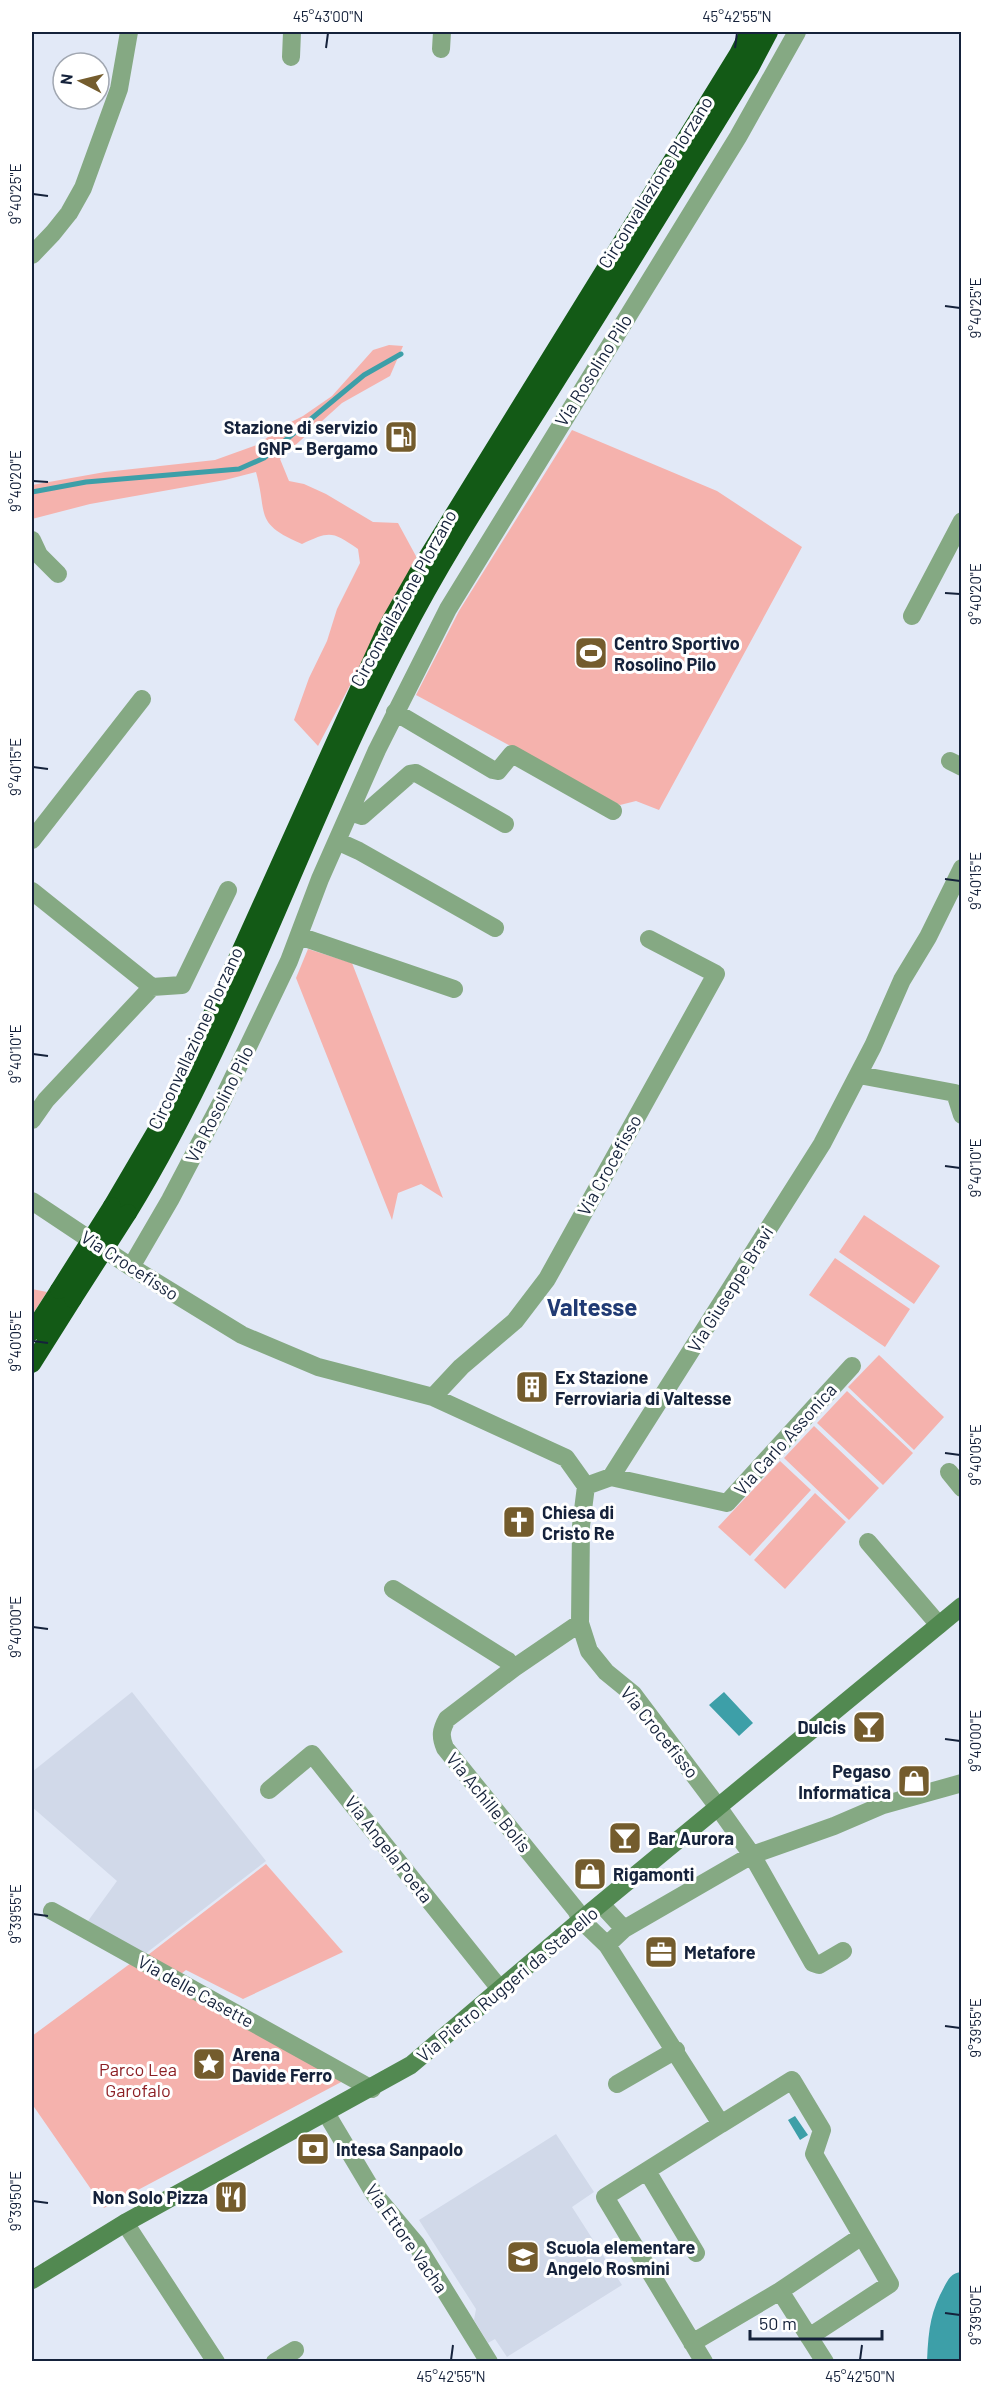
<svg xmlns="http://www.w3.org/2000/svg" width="993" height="2393" font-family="Barlow,sans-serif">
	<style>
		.built { fill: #d1d9e9 }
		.green { fill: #f5b2ad }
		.water { fill: #3d9fa8 }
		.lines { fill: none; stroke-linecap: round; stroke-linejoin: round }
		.stream { stroke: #3d9fa8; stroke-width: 5 }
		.river { stroke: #3d9fa8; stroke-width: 32 }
		.street { stroke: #85a983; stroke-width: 18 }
		.secondary { stroke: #528951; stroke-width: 18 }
		.highway { stroke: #135a16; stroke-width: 18 }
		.highway-bridge { stroke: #135a16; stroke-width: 18 }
		.ticks { fill: none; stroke: #15223b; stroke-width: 2 }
		.labels { text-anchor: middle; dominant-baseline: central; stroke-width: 6; stroke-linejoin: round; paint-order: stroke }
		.street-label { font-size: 18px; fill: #15223b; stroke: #fff }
		.poi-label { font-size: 18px; font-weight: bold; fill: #15223b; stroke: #fff; text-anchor: start }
		.park-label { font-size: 18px; fill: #8c1f24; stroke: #fff }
		.district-label { font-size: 24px; font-weight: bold; fill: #213b74; stroke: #fff }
		.neatline { fill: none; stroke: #15223b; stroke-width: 2 }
		.ticks-label { font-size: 15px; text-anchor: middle; fill: #15223b }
	</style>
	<rect width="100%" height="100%" fill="#e2e9f7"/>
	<path class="built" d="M132,1692L266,1861L145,1954L88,1921L117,1881L32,1807V1772Z
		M556,2134L594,2192L572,2207L622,2285L507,2357L495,2339L488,2343L474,2320L476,2309L419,2220Z"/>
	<path class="green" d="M389,345L403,346L390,376L342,403L280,459L289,481L304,484L326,494L373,522L398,523L417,558L318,746L294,720L309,678L327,641L337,609L360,563L358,549C332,531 330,531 302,544C253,523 268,515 256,472L225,480L90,504L32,519V485L105,472L215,460L257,445L283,426L303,416L332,396L373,350Z
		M572,430L717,491L802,547L659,810L636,801L620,805L416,695L459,611Z
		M308,949L352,963L443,1198L421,1184L398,1193L392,1220L296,978Z
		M864,1215L940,1266L914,1304L839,1252Z
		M835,1258L910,1309L885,1347L809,1295Z
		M32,1289L47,1292L32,1315Z
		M879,1355L944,1417L914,1450L848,1387Z
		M847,1391L913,1453L883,1485L817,1423Z
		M814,1426L879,1488L849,1520L784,1458Z
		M780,1461L811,1490L750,1556L718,1527Z
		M815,1493L846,1522L785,1589L754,1560Z
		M266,1864L343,1952L243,1999L186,1970L177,1977L144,1958Z
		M131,1963L345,2080L104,2208L32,2104V2036Z"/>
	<path class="water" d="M724,1692L753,1723L739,1736L709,1705Z
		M795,2116L808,2135L800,2140L788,2120Z"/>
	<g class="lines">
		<path class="stream" d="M32,492L86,482L239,469L264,458L364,375L401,354"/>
		<path class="river" d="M943,2362C944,2332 946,2314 962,2288"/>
		<path class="street" d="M441,49L442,32
			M291,57L292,32
			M32,255L53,233L69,213L83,188L119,89L129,32
			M32,540L39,555L58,574
			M912,616L962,521
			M395,712L493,770L498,771L512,754L613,811
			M950,761L962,767
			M350,812L362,816L410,774L416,773L505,824
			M32,840L142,699
			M337,841L359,851L495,928
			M32,891L152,987L182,985L228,890
			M299,936L454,989
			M859,1075L955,1093L962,1115
			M32,1120L46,1100L152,987
			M32,1201L131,1267L242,1335L318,1367L433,1397L566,1458L586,1486L581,1526L580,1623L589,1651L606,1672L633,1694L718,1807L752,1855L813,1963L819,1965L843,1951
			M131,1267L170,1200L221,1103L289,961L320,879L377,750L448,609L738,137L797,32
			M433,1397L461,1367L515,1321L547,1279L716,974L649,939
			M949,1472L962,1488
			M611,1477L727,1503L852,1366
			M586,1486L611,1477L822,1144L873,1046L902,980L928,937L962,868
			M868,1542L939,1625
			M393,1589L508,1661L514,1668
			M580,1623L514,1668L447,1719C441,1730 440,1736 445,1748L576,1910L581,1920L607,1945L614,1956L721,2124L605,2197L704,2362
			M269,1790L312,1754L500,1989
			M601,1904L624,1929
			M52,1911L372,2089
			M607,1945L624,1929L752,1855L834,1826L883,1805L962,1783
			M617,2084L676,2050
			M326,2113L375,2195L416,2244L489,2362
			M721,2124L792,2080L822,2130L814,2154L862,2236
			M647,2171L696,2253
			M125,2223L216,2362
			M780,2291L825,2362
			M692,2343L780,2291L862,2236L890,2284L809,2337
			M275,2362L295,2350"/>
		<path class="secondary" d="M32,2280L125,2223L411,2065L581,1920L962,1606"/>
		<path class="highway" d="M112,1206L159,1126L185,1074L386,629L420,569L738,54L749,32
			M128,1213C239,1032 303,827 401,639C448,547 506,462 560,375C625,273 687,170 750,68L769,32
			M32,1332L59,1290
			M32,1364L73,1299"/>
		<path class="highway-bridge" d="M59,1290L112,1206
			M73,1299L128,1213"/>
	</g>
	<path class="ticks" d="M326,48L328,33M735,48L737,33M33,194L48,196M945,306L960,308M33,481L48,482M945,593L960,594M33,767L48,769M945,879L960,881M33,1054L48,1056M945,1166L960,1168M33,1341L48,1343M945,1453L960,1455M33,1627L48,1629M945,1739L960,1741M33,1914L48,1916M945,2026L960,2028M33,2201L48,2203M945,2313L960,2315M451,2360L453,2345M860,2360L862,2345"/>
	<defs>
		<g id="fuel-square" transform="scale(1.725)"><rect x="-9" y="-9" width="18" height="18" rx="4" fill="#745c2d" stroke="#fff"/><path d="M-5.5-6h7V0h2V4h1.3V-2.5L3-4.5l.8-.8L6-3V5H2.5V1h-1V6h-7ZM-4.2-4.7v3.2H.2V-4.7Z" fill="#fff"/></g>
		<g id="stadium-square" transform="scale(1.725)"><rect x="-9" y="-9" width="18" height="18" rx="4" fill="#745c2d" stroke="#fff"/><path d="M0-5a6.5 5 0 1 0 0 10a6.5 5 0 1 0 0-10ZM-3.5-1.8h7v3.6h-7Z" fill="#fff"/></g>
		<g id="building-square" transform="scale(1.725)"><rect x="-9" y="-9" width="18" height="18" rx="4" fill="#745c2d" stroke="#fff"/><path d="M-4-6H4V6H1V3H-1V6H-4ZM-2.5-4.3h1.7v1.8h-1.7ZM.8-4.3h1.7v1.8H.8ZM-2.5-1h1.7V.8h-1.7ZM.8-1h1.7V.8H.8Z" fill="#fff"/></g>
		<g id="church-square" transform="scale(1.725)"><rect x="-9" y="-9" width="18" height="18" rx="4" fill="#745c2d" stroke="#fff"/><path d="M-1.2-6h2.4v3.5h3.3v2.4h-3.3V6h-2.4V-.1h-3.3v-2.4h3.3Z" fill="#fff"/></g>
		<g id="bar-square" transform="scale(1.725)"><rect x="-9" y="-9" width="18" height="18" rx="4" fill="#745c2d" stroke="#fff"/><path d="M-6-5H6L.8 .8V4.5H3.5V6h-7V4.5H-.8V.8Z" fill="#fff"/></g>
		<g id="shop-square" transform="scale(1.725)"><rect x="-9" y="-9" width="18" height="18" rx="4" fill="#745c2d" stroke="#fff"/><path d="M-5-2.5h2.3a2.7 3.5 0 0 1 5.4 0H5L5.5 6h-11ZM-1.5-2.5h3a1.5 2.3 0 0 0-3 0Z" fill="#fff"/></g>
		<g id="office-square" transform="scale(1.725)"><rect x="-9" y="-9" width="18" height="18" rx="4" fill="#745c2d" stroke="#fff"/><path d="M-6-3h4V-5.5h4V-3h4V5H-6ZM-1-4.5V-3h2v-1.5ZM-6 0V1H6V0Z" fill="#fff"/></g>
		<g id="sight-square" transform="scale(1.725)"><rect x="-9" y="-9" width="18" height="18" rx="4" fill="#745c2d" stroke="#fff"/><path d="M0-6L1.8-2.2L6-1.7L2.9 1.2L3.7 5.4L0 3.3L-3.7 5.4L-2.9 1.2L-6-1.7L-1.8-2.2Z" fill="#fff"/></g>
		<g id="bank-square" transform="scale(1.725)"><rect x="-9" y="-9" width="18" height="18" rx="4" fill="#745c2d" stroke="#fff"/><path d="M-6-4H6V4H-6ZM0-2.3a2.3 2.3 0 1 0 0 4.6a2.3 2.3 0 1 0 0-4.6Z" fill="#fff"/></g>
		<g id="restaurant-square" transform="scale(1.725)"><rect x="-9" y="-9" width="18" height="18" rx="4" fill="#745c2d" stroke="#fff"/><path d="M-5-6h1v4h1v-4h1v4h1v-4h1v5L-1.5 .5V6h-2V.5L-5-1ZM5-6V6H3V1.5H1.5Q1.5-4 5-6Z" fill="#fff"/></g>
		<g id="school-square" transform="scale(1.725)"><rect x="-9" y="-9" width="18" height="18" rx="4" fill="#745c2d" stroke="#fff"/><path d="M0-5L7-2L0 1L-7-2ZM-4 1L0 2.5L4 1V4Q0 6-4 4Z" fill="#fff"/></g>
	</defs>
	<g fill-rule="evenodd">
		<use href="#fuel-square" x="401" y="437"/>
		<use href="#stadium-square" x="591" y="653"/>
		<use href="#building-square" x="532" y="1387"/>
		<use href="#church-square" x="519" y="1522"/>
		<use href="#bar-square" x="869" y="1727"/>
		<use href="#shop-square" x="914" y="1781"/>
		<use href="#bar-square" x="625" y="1838"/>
		<use href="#shop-square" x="590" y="1874"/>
		<use href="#office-square" x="661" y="1952"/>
		<use href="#sight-square" x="209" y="2064"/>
		<use href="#bank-square" x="313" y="2149"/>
		<use href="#restaurant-square" x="231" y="2197"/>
		<use href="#school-square" x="523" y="2257"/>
	</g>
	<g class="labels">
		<g class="street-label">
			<text transform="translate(655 182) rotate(-58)">Circonvallazione Plorzano</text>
			<text transform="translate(593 370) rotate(-58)">Via Rosolino Pilo</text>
			<text transform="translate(403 598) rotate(-61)">Circonvallazione Plorzano</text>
			<text transform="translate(195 1038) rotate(-65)">Circonvallazione Plorzano</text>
			<text transform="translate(219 1104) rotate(-63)">Via Rosolino Pilo</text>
			<text transform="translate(609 1165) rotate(-61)">Via Crocefisso</text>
			<text transform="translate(130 1265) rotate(33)">Via Crocefisso</text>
			<text transform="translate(730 1289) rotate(-58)">Via Giuseppe Bravi</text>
			<text transform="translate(785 1439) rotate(-48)">Via Carlo Assonica</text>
			<text transform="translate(660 1732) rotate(51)">Via Crocefisso</text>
			<text transform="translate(489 1802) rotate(51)">Via Achille Bolis</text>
			<text transform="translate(389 1849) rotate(52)">Via Angela Poeta</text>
			<text transform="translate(507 1984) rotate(-40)">Via Pietro Ruggeri da Stabello</text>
			<text transform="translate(196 1991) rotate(29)">Via delle Casette</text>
			<text transform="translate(407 2238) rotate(55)">Via Ettore Vacha</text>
		</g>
		<g class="poi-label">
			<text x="378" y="427" text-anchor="end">Stazione di servizio<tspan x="378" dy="21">GNP - Bergamo</tspan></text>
			<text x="614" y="643">Centro Sportivo<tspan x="614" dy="21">Rosolino Pilo</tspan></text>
			<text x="555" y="1377">Ex Stazione<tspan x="555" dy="21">Ferroviaria di Valtesse</tspan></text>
			<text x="542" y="1512">Chiesa di<tspan x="542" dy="21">Cristo Re</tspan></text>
			<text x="846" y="1727" text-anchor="end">Dulcis</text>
			<text x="891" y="1771" text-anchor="end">Pegaso<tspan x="891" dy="21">Informatica</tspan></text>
			<text x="648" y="1838">Bar Aurora</text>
			<text x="613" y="1874">Rigamonti</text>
			<text x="684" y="1952">Metafore</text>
			<text x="232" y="2054">Arena<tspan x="232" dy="21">Davide Ferro</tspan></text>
			<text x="336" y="2149">Intesa Sanpaolo</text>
			<text x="208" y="2197" text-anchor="end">Non Solo Pizza</text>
			<text x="546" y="2247">Scuola elementare<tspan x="546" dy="21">Angelo Rosmini</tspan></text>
		</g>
		<g class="park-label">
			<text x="138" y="2069">Parco Lea<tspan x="138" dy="21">Garofalo</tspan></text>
		</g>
		<g class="district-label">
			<text x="592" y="1306">Valtesse</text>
		</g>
	</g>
	<rect width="993" height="2393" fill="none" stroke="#ffffff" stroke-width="66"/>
	<g transform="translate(81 81) rotate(277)"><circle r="28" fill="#ffffff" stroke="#a1a7b1" stroke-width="1.5"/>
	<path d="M0-4.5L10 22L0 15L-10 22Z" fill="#745c2d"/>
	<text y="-9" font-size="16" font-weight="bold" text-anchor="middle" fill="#15223b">N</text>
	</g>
	<path d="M750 2330v9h132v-9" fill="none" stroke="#15223b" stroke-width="3"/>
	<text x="759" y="2330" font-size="18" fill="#15223b" stroke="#ffffff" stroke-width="4.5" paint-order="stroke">50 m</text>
	<rect x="33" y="33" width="927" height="2327" class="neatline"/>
	<g class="ticks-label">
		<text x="328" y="22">45°43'00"N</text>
		<text x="737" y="22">45°42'55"N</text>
		<text transform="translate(16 194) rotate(-90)" y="5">9°40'25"E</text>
		<text transform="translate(976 308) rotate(-90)" y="5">9°40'25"E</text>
		<text transform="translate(16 481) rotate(-90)" y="5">9°40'20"E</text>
		<text transform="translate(976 594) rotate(-90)" y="5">9°40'20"E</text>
		<text transform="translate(16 767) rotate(-90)" y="5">9°40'15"E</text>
		<text transform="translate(976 881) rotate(-90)" y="5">9°40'15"E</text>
		<text transform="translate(16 1054) rotate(-90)" y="5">9°40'10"E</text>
		<text transform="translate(976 1168) rotate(-90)" y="5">9°40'10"E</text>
		<text transform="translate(16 1341) rotate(-90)" y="5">9°40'05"E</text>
		<text transform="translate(976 1455) rotate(-90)" y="5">9°40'05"E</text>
		<text transform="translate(16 1627) rotate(-90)" y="5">9°40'00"E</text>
		<text transform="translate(976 1741) rotate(-90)" y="5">9°40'00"E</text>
		<text transform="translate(16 1914) rotate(-90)" y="5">9°39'55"E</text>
		<text transform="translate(976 2028) rotate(-90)" y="5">9°39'55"E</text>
		<text transform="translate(16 2201) rotate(-90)" y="5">9°39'50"E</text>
		<text transform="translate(976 2315) rotate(-90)" y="5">9°39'50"E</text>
		<text x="451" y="2382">45°42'55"N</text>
		<text x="860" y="2382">45°42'50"N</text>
	</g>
</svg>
